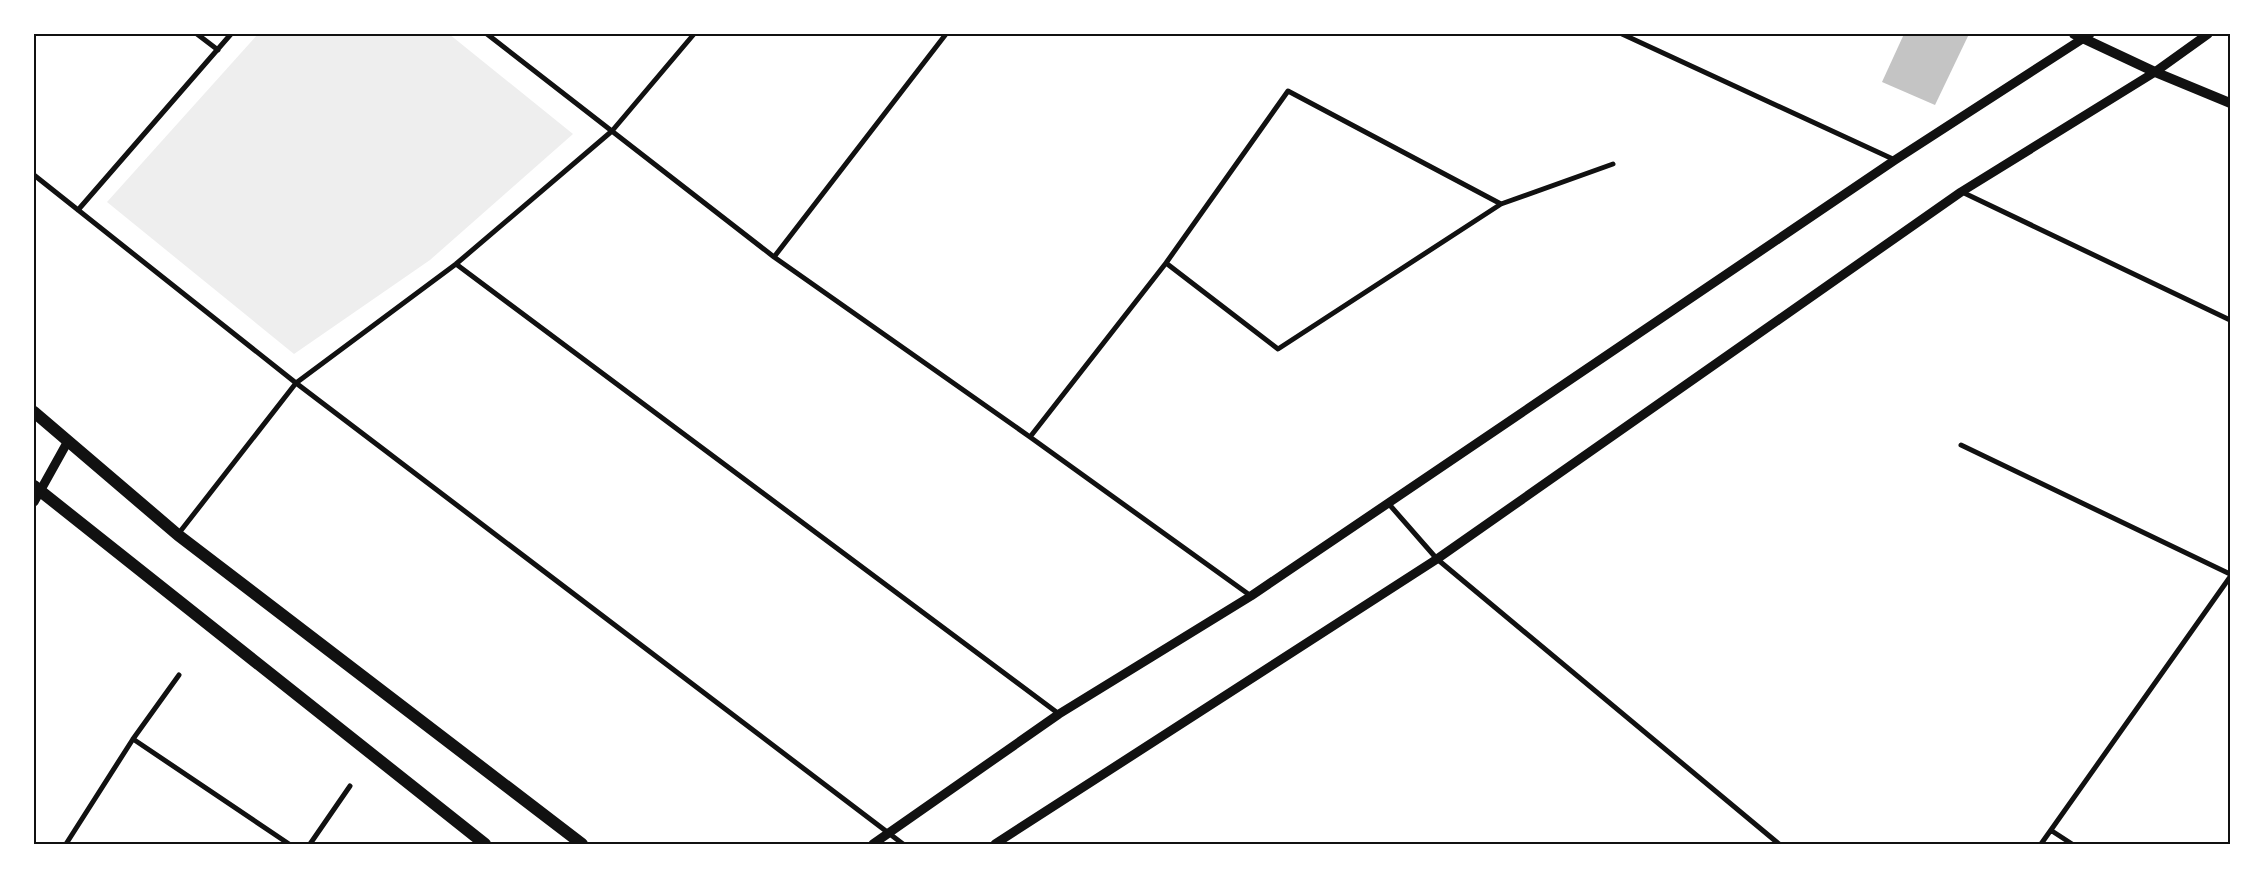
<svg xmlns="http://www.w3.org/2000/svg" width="2264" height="878" font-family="'Roboto Serif',serif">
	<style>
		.green { fill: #eee }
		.building { fill: #c4c4c4 }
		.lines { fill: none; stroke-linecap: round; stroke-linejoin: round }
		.minor { stroke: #111; stroke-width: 5 }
		.tertiary { stroke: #111; stroke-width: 9 }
		.secondary { stroke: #111; stroke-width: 10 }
		.primary { stroke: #111; stroke-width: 12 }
		.neatline { fill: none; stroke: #111; stroke-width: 2 }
	</style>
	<rect width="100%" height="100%" fill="#fff"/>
	<path class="green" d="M258,34H449L573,134L430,260L294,354L107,202Z"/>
	<path class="building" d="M1904,34H1969L1935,105L1882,82Z"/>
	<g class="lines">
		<path class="minor" d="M197,34L218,50
			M487,34L774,257L1030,437L1251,596
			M1622,34L1895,160
			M34,175L296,383L903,844
			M1962,192L2230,320
			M78,210L231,34
			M774,257L946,34
			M1166,263L1278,349L1501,204L1613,164
			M456,264L1059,714
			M1030,437L1166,263L1288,91L1501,204
			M1961,445L2230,574
			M1388,503L1437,559L1779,844
			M179,533L296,383L456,264L612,131L694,34
			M133,739L289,844
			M2052,831L2072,844
			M66,844L133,739L179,675
			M310,844L350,786
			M2041,844L2230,577"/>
		<path class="tertiary" d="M34,502L68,441
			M873,844L1059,714L1251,596L1895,160L2090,34
			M995,844L1437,559L1961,192L2155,72L2208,34"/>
		<path class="secondary" d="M2074,34L2155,72L2230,103"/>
		<path class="primary" d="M34,412L178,535L582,844
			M34,486L485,844"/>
	</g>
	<rect width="2264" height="878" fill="none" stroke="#ffffff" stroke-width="70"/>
	<rect x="35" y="35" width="2194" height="808" class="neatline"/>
</svg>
